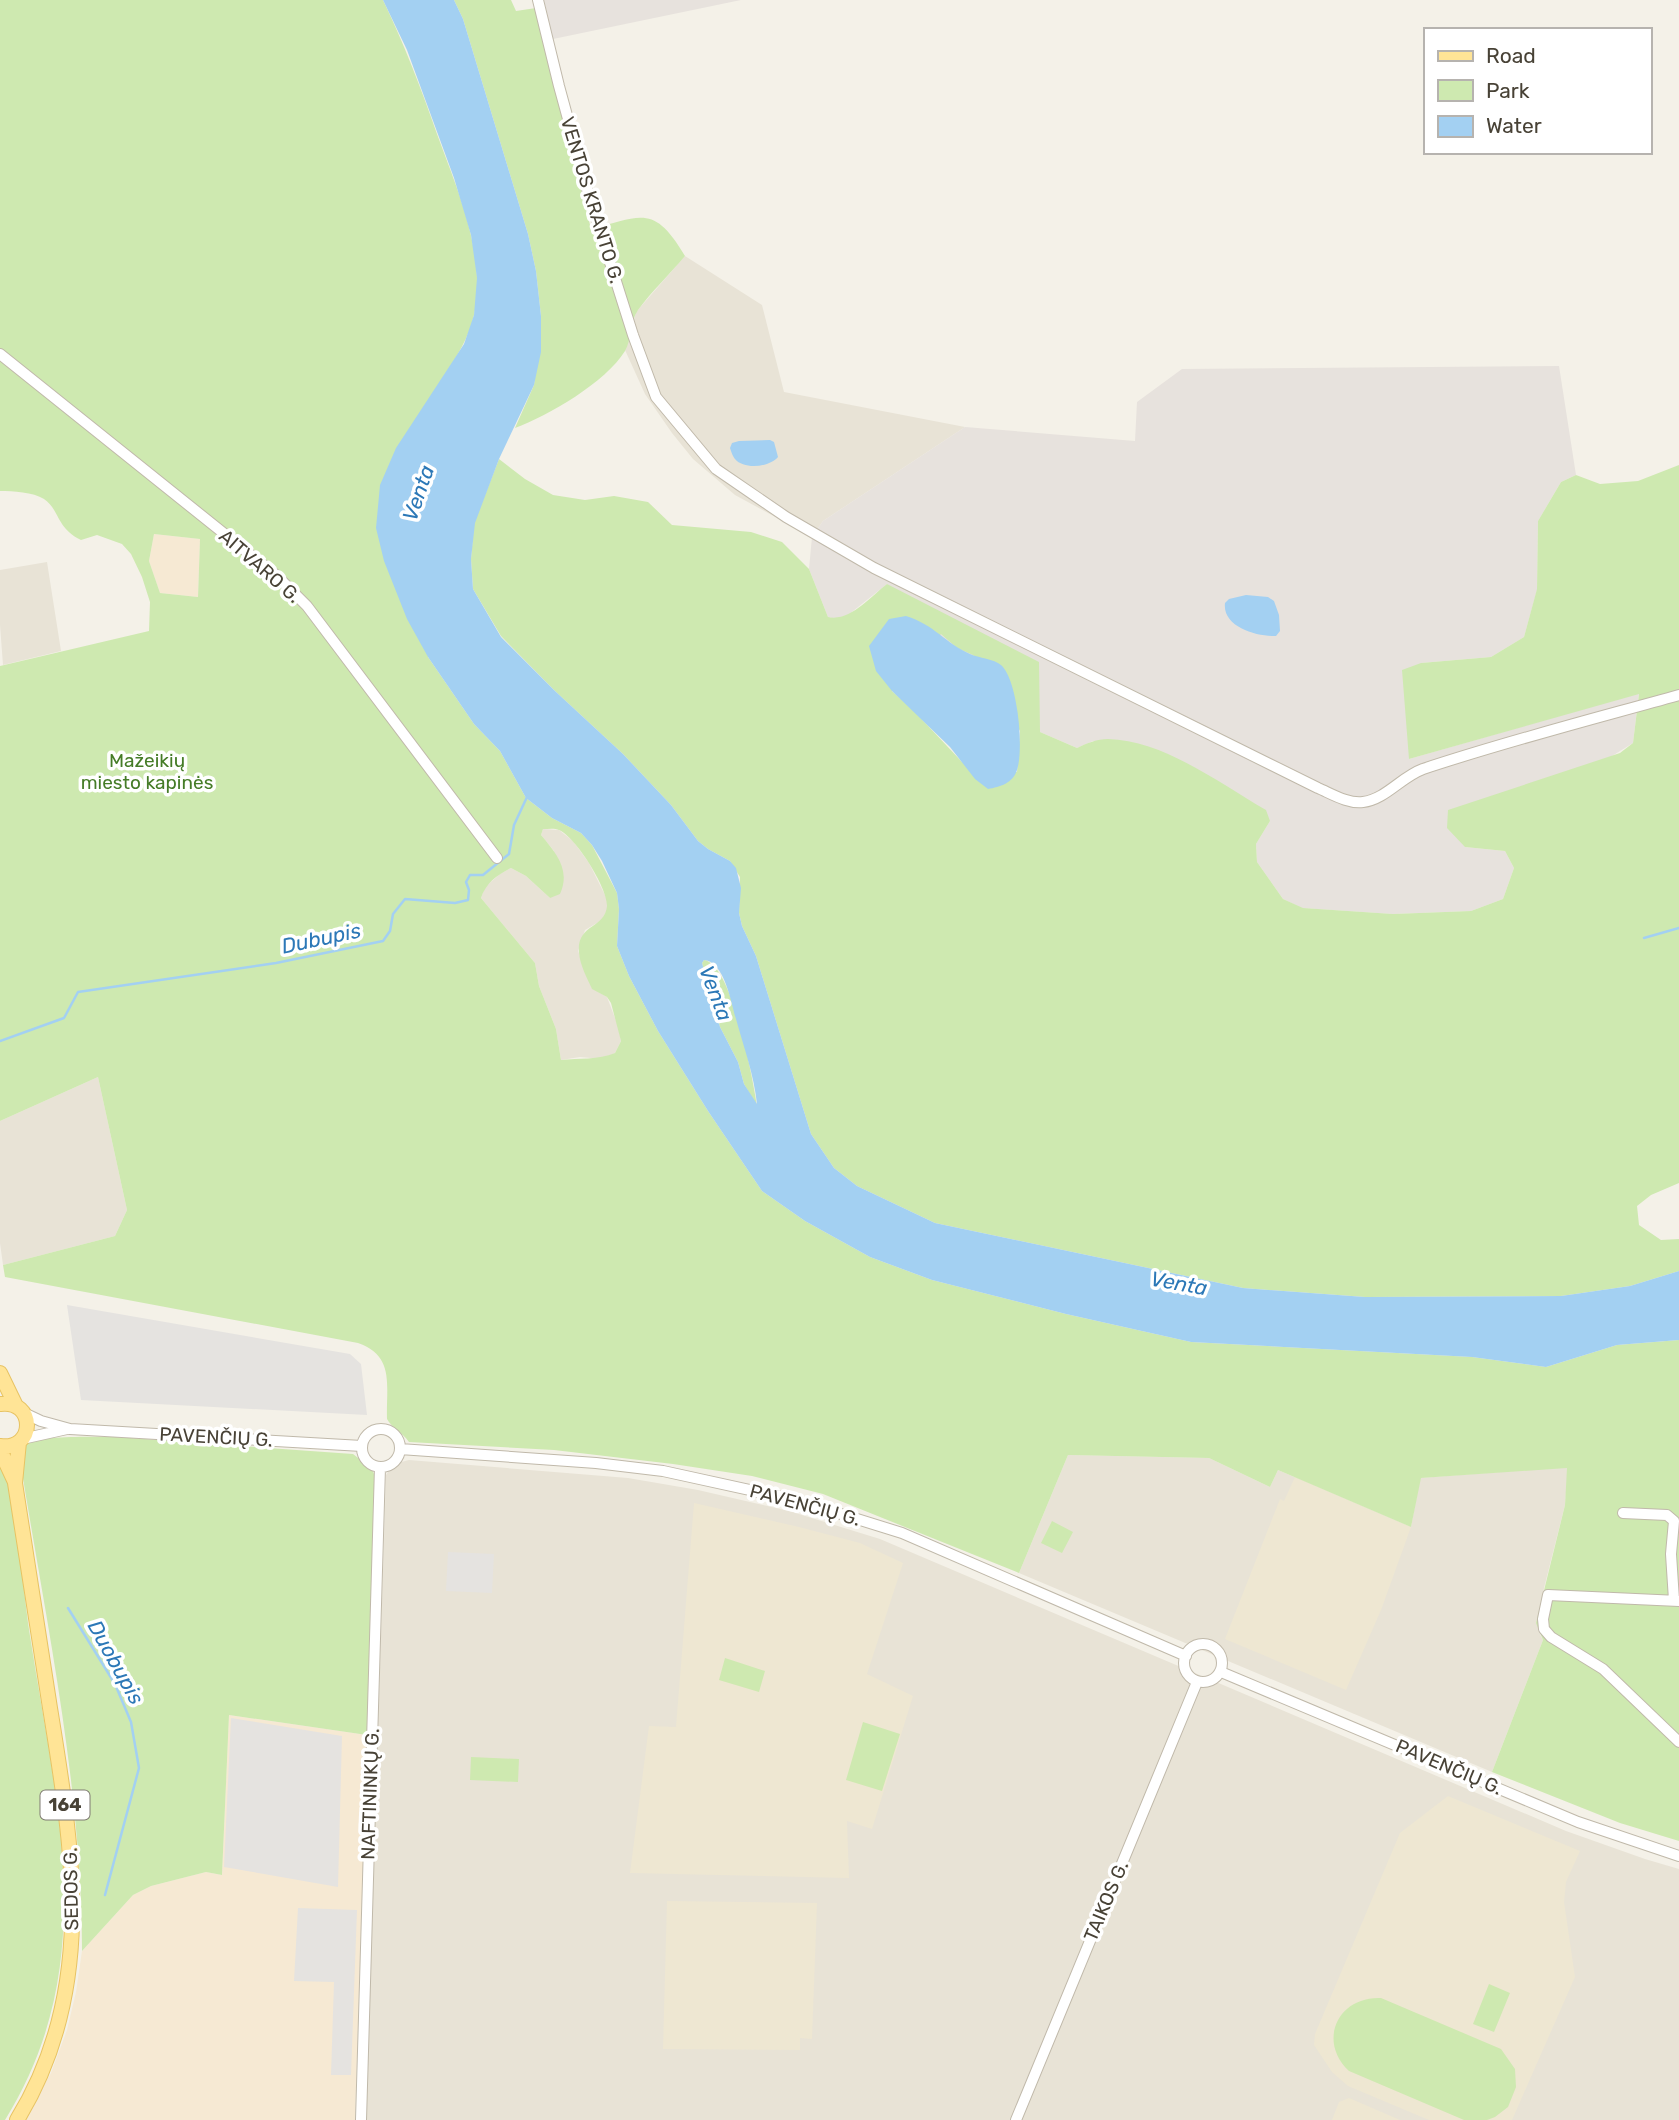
<svg xmlns="http://www.w3.org/2000/svg" width="1679" height="2120" font-family="Rubik,sans-serif">
	<style>
		.residential { fill: #e8e3d6 }
		.commercial { fill: #f6e9d3 }
		.industrial { fill: #e7e2dd }
		.education { fill: #eee7d2 }
		.green { fill: #cee9b0; fill-rule: evenodd }
		.parking { fill: #e5e3e0 }
		.water { fill: #a3d0f2; fill-rule: evenodd }
		.lines { fill: none; stroke-linecap: round; stroke-linejoin: round }
		.stream { stroke: #a3d0f2; stroke-width: 2.5 }
		.minor-casing { stroke: #c0b9aa; stroke-width: 12 }
		.major-casing { stroke: #e7c363; stroke-width: 16 }
		.minor { stroke: #fff; stroke-width: 10 }
		.major { stroke: #ffe496; stroke-width: 14 }
		.labels { text-anchor: middle; dominant-baseline: central; stroke-width: 7; stroke-linejoin: round; paint-order: stroke }
		.shield { fill: #fff; stroke: #7f7b72; stroke-width: 2 }
		.shield-label { font-size: 18px; font-weight: bold; fill: #484236 }
		.street-label { font-size: 19px; fill: #484236; stroke: #fff }
		.park-label { font-size: 19px; fill: #457c27; stroke: #fff }
		.water-label { font-size: 21px; font-style: italic; fill: #2c78b7; stroke: #fff }
	</style>
	<rect width="100%" height="100%" fill="#f4f1e8"/>
	<path class="residential" d="M685,256L762,305L784,392L965,427L823,521L812,537L735,495L693,459L672,433L645,394L625,350L636,312Z
		M47,562L61,651L3,665L0,625V570Z
		M543,829L559,830L573,841L589,863L607,899V910L602,920L585,930L578,951L592,988L607,997L618,1026L621,1041L615,1053L602,1059L580,1057L561,1060L556,1029L539,986L535,963L481,898L485,887L500,874L511,868L526,876L550,898L554,851L541,835Z
		M98,1077L127,1210L115,1236L3,1265L0,1243V1121Z
		M1068,1455L1209,1458L1270,1487L1278,1470L1411,1527L1420,1478L1568,1467L1565,1505L1544,1588L1538,1630L1543,1640L1492,1772L1019,1573Z
		M409,1460L628,1478L698,1490L789,1511L880,1539L1566,1831L1645,1859L1679,1869V2120H366L386,1475L394,1464Z"/>
	<path class="commercial" d="M154,534L200,539L198,597L160,593L149,561Z
		M229,1715L367,1735L355,2120H24L51,2073L67,2030L76,1992L82,1951L133,1895L151,1886L206,1872L222,1875Z"/>
	<path class="industrial" d="M544,0H741L553,39Z
		M1559,366L1576,475L1561,482L1538,521L1537,590L1524,637L1491,657L1421,663L1409,759L1639,693L1633,743L1465,847L1505,851L1514,868L1503,899L1471,911L1393,914L1302,908L1283,899L1257,862L1256,844L1270,821L1093,741L1077,748L1040,732L887,584L848,615L836,619L828,617L809,569L812,537L823,521L965,427L1135,441L1137,402L1182,369Z"/>
	<path class="education" d="M1295,1477L1411,1527L1381,1610L1346,1690L1225,1639L1280,1499L1284,1501Z
		M694,1503L799,1527L860,1543L903,1563L867,1674L913,1696L872,1829L847,1821L849,1878L630,1873L649,1726L676,1727Z
		M1448,1796L1580,1851L1566,1882L1564,1902L1575,1977L1512,2120H1429L1348,2086L1332,2072L1314,2045L1315,2034L1400,1833Z
		M667,1901L817,1903L812,2039L800,2038V2050L663,2049Z
		M1349,2098L1400,2120H1332L1339,2102Z"/>
	<path class="green" d="M0,0H383C404,44 421,88 437,134C457,189 487,255 474,315C469,338 456,357 444,377L428,657L474,724L500,751L526,798L552,818L581,833L592,845L617,893L619,909L617,946L629,976L658,1031L708,1111L762,1191L805,1221L870,1257L932,1280L1066,1314L1191,1342L1472,1357L1546,1367L1617,1345L1679,1340V1841L1620,1823L1492,1772L1543,1640L1536,1623L1565,1505L1567,1468L1421,1478L1411,1527L1278,1470L1270,1487L1209,1458L1068,1455L1019,1573L823,1494L752,1476L673,1464L554,1450L409,1442C402,1432 392,1428 387,1419C386,1385 395,1356 358,1343L5,1277L3,1265L115,1236L127,1210L98,1077L0,1121V666L149,631L150,602L142,577L131,554L122,544L97,535L81,540C56,528 60,510 44,499C33,492 13,491 0,491ZM154,534L200,539L198,597L160,593L149,561ZM543,829C548,829 555,828 559,830C576,837 608,889 607,906C605,929 576,924 579,953C580,965 587,978 592,989L607,997L611,1003L621,1041L615,1053C598,1060 579,1058 561,1060L556,1029L539,986L535,963L481,898C486,883 497,875 511,868L526,876L550,898L560,894C571,870 556,853 541,835Z
		M454,0H511L516,11L536,8L591,229C642,216 654,204 685,256C670,274 652,291 638,310C630,321 632,339 625,351C606,382 548,416 515,428L534,385L541,316L536,271L528,234L463,19Z
		M499,459L525,479L553,495L585,500L614,496L648,502L672,525L751,532L782,542L809,569L828,617C850,622 871,596 887,584L1039,662L1040,732L1077,748C1087,743 1097,739 1108,739C1163,740 1219,783 1266,810L1270,821L1256,844L1257,862L1283,899L1303,908L1393,914L1471,911L1503,899L1514,868L1505,851L1465,847L1447,828L1448,810L1620,753L1633,743L1639,694L1409,759L1402,670L1421,663L1491,657L1524,637L1537,589L1538,521L1561,482L1576,475L1600,484L1638,481L1679,465V1183L1651,1195L1637,1206L1639,1225L1661,1240L1679,1239V1271L1630,1286L1561,1296L1365,1297L1243,1288L935,1223L857,1186L834,1168L811,1134L756,956L742,926L739,913L740,877L730,861L708,849L698,841L671,805L623,754L555,691L501,636L473,589L471,559L474,523ZM941,634L957,648L973,655L1020,731L1017,772L962,762L915,712L892,691Z
		M704,960C732,963 753,1080 757,1106L744,1084L738,1062L720,1027L702,963Z
		M116,1437L353,1454L372,1469L376,1479L367,1735L229,1715L222,1875L206,1872L151,1886L133,1895L82,1951C82,1788 47,1627 21,1466C22,1460 21,1449 26,1444C34,1435 101,1437 116,1437Z
		M0,1459C20,1513 21,1579 30,1636C56,1804 102,1964 5,2120H0Z
		M1052,1521L1073,1532L1062,1553L1041,1543Z
		M725,1658L765,1671L759,1692L719,1680Z
		M863,1722L900,1734L882,1791L846,1780Z
		M471,1757L519,1759L518,1782L470,1780Z
		M1489,1984L1510,1993L1494,2032L1473,2024Z
		M1381,1998L1501,2049L1515,2069L1516,2087L1508,2107L1495,2117L1487,2120H1464L1349,2071C1317,2041 1338,1996 1381,1998Z"/>
	<path class="parking" d="M67,1305L350,1354L361,1364L367,1415L81,1400Z
		M448,1552L494,1554L492,1593L446,1591Z
		M231,1718L342,1736L338,1887L224,1867Z
		M298,1908L357,1910L351,2075H331L334,1982L294,1981Z"/>
	<path class="water" d="M383,0H454L463,19L528,234L536,271L541,316V352L534,385L499,459L475,523L471,559L473,589L501,637L555,691L623,754L671,805L698,841L708,849L730,861L736,868L741,888L739,913L742,926L756,956L811,1134L834,1168L857,1186L935,1223L1243,1288L1365,1297L1561,1296L1630,1286L1679,1271V1340L1617,1345L1546,1367L1472,1357L1191,1342L1066,1314L932,1280L870,1257L805,1221L762,1191L708,1111L658,1031L629,976L617,946L619,909L617,893L602,861L592,845L581,833L552,818L526,798L500,751L474,724L428,657L407,619L384,561L376,528L380,485L396,448L464,344L474,315L477,278L471,235L454,178L407,50ZM704,960C725,962 731,1003 736,1019C744,1048 754,1075 757,1104L744,1084L738,1062L720,1027L702,963Z
		M770,440L774,442L778,457C770,467 744,470 735,459C733,457 731,451 730,448L732,443L739,441Z
		M1246,595L1268,597L1274,601L1279,615L1280,631L1276,636C1257,637 1222,627 1225,603L1229,599Z
		M906,616C935,625 945,643 970,654C979,658 994,659 1001,665C1018,680 1024,749 1017,770C1013,783 1000,787 988,789L975,779L950,747L892,691L876,671L869,646L889,619Z"/>
	<g class="lines">
		<path class="stream" d="M1644,938L1679,928
			M0,1041L64,1018L78,992L276,963L383,941L390,931L393,914L405,899L455,903L468,900L469,890L466,882L470,875H483L509,854L514,825L527,797
			M68,1608L115,1684L131,1722L139,1768L105,1895"/>
		<g class="minor-casing">
			<path id="minor" d="M538,0L559,86L589,196L633,335L656,397L716,469L786,517L874,568L1318,788C1332,794 1348,804 1363,802C1386,799 1401,777 1423,769C1507,741 1593,719 1679,695
				M0,354L277,576L307,606L497,858
				M24,1413L41,1421L70,1429L362,1446
				M362 1448a19 19 0 1 1 38 0a19 19 0 1 1-38 0Z
				M22,1439L67,1429
				M400,1449L596,1463L663,1471L796,1500L902,1533L1186,1656
				M1623,1513L1667,1515L1674,1521L1671,1554L1674,1600
				M1679,1601L1548,1595L1543,1619L1544,1629L1551,1637L1603,1669L1679,1742
				M1184 1663a19 19 0 1 1 38 0a19 19 0 1 1-38 0Z
				M1221,1672L1578,1822L1679,1856
				M361,2120L380,1467
				M1016,2120L1197,1682"/>
		</g>
		<g class="major-casing">
			<path id="major" d="M0,1373L16,1406
				M0,1404C36,1399 36,1451 0,1446
				M0,1450L15,1482
				M17,2120C97,1990 73,1850 50,1708C38,1633 27,1558 15,1483L19,1442"/>
		</g>
		<use href="#minor" class="minor"/>
		<use href="#major" class="major"/>
	</g>
	<g class="labels">
		<rect class="shield" x="40.5" y="1790.5" width="49" height="29" rx="5"/>
		<g class="shield-label">
			<text x="65" y="1805">164</text>
		</g>
		<g class="street-label">
			<text transform="translate(592 200) rotate(73)">VENTOS KRANTO G.</text>
			<text transform="translate(260 566) rotate(41)">AITVARO G.</text>
			<text transform="translate(216 1437) rotate(3)">PAVENČIŲ G.</text>
			<text transform="translate(805 1505) rotate(15)">PAVENČIŲ G.</text>
			<text transform="translate(1449 1767) rotate(23)">PAVENČIŲ G.</text>
			<text transform="translate(370 1794) rotate(-88)">NAFTININKŲ G.</text>
			<text transform="translate(71 1889) rotate(-91)">SEDOS G.</text>
			<text transform="translate(1106 1901) rotate(-67)">TAIKOS G.</text>
		</g>
		<g class="park-label">
			<text x="147" y="760">Mažeikių<tspan x="147" dy="22">miesto kapinės</tspan></text>
		</g>
		<g class="water-label">
			<text transform="translate(418 493) rotate(-71)">Venta</text>
			<text transform="translate(321 938) rotate(-12)">Dubupis</text>
			<text transform="translate(716 993) rotate(69)">Venta</text>
			<text transform="translate(1179 1283) rotate(10)">Venta</text>
			<text transform="translate(116 1662) rotate(61)">Duobupis</text>
		</g>
	</g>
	<rect x="1424" y="28" width="228" height="126" fill="#ffffff" stroke="#b6b3af" stroke-width="2"/>
	<rect x="1438" y="51" width="35" height="10" fill="#ffe496" stroke="#b6b3af" stroke-width="2"/>
	<text x="1486" y="63" font-size="21" fill="#484236">Road</text>
	<rect x="1438" y="80" width="35" height="21" fill="#cee9b0" stroke="#b6b3af" stroke-width="2"/>
	<text x="1486" y="98" font-size="21" fill="#484236">Park</text>
	<rect x="1438" y="116" width="35" height="21" fill="#a3d0f2" stroke="#b6b3af" stroke-width="2"/>
	<text x="1486" y="133" font-size="21" fill="#484236">Water</text>
</svg>
